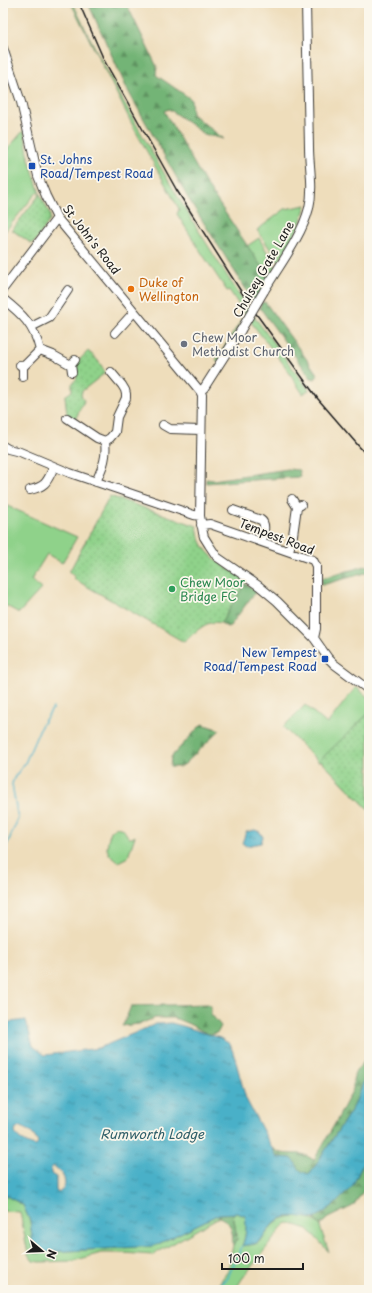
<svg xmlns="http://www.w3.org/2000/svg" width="372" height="1293" font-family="'Playpen Sans',sans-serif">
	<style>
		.grass { fill: #8fd28a; stroke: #567753 }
		.forest { fill: url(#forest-firs); stroke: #486849 }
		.park { fill: url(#park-dots); stroke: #567753 }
		.water { fill: url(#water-ripples); stroke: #326672; fill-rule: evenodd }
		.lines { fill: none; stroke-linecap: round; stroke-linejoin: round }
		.stream { stroke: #49b0c8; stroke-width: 1.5 }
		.minor-casing { stroke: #3c3934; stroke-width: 10 }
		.minor { stroke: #fff; stroke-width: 8 }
		.rail { stroke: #1c1c1c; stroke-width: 1.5 }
		.minor-bridge-casing { stroke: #3c3934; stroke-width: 10; stroke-linecap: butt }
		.minor-bridge { stroke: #fff; stroke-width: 8 }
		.transit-dot { fill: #1a4fb4; stroke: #fbf7ec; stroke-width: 1.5 }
		.food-dot { fill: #e8710a; stroke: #fbf7ec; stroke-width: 1.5 }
		.worship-dot { fill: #6b7280; stroke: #fbf7ec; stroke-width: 1.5 }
		.leisure-dot { fill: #2e9e5b; stroke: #fbf7ec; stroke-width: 1.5 }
		.labels { text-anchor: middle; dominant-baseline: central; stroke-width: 3.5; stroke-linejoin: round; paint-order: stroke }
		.transit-label { font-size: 12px; fill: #164399; stroke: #fbf7ec; text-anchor: start }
		.street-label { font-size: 12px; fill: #1c1c1c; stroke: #fbf7ec }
		.food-label { font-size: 12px; fill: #c56008; stroke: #fbf7ec; text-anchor: start }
		.worship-label { font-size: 12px; fill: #5b616d; stroke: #fbf7ec; text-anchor: start }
		.leisure-label { font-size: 12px; fill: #27864d; stroke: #fbf7ec; text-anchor: start }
		.water-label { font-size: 13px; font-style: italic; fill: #305f69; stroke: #fbf7ec }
	</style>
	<defs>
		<pattern id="forest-firs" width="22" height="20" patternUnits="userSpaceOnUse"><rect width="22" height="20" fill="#73b476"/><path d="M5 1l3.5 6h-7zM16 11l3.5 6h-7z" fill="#5e9260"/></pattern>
		<pattern id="park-dots" width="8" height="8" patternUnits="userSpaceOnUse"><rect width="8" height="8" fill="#8fd28a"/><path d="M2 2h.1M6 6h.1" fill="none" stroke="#7bb476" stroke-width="1.8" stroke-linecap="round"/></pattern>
		<pattern id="water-ripples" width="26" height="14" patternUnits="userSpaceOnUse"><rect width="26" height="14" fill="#49b0c8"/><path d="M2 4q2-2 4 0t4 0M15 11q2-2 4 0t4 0" fill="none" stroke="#3c8ea2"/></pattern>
	</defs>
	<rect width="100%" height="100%" fill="#fbf7ec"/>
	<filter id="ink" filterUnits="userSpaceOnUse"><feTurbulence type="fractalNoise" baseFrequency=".025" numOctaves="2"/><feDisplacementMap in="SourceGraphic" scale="8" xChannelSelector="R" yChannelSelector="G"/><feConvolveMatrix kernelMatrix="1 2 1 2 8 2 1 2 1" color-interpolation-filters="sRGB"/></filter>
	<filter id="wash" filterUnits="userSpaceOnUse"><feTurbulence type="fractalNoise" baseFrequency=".012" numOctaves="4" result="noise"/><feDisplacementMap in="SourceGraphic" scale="16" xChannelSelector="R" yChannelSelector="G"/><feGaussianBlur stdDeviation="0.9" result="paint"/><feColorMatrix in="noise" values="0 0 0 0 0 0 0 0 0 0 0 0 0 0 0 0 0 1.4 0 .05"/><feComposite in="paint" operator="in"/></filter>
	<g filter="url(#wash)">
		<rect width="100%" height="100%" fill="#edb"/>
		<path class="grass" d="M71,3H73C87,34 103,63 119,93C159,167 202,239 249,309L218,362L216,360L245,314L229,290L227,291L201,252L177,214L179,209L135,130Z
			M24,130L29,159L40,194L37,192L3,234V154Z
			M306,205L299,227L279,262L257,230L285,209Z
			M259,238L276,267L269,278L247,246Z
			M253,315L309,390L303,394L285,366L250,321Z
			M3,504L77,537L62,563L47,554L31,580L41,589L19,613L3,604Z
			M356,687L369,698V713L319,762L283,727L305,705L327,724Z
			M117,827L123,829L129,838H132L135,836L128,857L118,862L109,854L107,849L108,840L111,831Z
			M3,1194L23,1205L30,1221L34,1253L154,1246L219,1214V1217L153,1255L122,1253H101L73,1261L39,1262L33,1261L28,1254L20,1212L3,1211Z
			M233,1213H238L245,1216C247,1225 246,1236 242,1246C249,1244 255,1246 260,1241C266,1236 270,1226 276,1222C289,1213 309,1215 320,1225L321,1230L329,1252L308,1229L289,1223L285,1224L242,1279L235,1290H214L228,1271L233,1245L237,1240Z"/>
		<path class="forest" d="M88,3H126L157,67L156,75L191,99L192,114L224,139L204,134L169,109L164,111L206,184L269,278L254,302L188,198L127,89Z
			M265,302L318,375L315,379L311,378L260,308L261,303Z
			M288,469L299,470L300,477L206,483V479L213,480Z
			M369,565V572L322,585V578Z
			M245,583L256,591L230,626L227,627L221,623Z
			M202,724L220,730L185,764L179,767H170L171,757Z
			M207,1004L211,1006V1014L221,1026L218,1032L214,1034H208L189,1024L174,1018H155L139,1024L122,1026L124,1023L131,1006Z
			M369,1047V1067L354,1106L310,1174C292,1171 298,1161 290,1158C287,1157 281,1158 277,1157L273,1148C281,1156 291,1153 302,1154C306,1155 310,1158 314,1160L337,1120L353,1089V1080L355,1072L363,1063Z
			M369,1151V1183L353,1206L328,1218L320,1225L314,1219L334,1205L352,1187Z
			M233,1213L237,1240L233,1245C232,1231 233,1223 219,1217V1214Z"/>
		<path class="park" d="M40,194L50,214V220L34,243L33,242L32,244L12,230Z
			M88,351C96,358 101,363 105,373L82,391L81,395L84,401L75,420L67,415L65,396L72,391V384L77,378C73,362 78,362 88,351Z
			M110,496L197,526C198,530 198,535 200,539C207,558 228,568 244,579L245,583L221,623C206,619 195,633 184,642L74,579L75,577L69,572Z
			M369,713V810L320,760Z"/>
		<path class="water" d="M255,830L260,832L263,837L261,843L246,846L242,843L246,832Z
			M26,1020L33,1046L45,1055L99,1048L156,1024L171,1023L183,1026L220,1038L230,1044L235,1058L246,1099L277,1157C280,1158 286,1157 290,1158C299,1161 293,1171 310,1174L354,1106L369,1067V1151L352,1187L334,1205L314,1219C301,1217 287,1213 275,1222C269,1227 266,1236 259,1241C254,1246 248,1244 242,1246C246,1237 247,1226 245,1216L237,1213L219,1214L154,1246L34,1253L30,1221L23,1205L3,1194V1023ZM20,1127C29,1130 34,1134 38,1143L36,1146C28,1145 19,1139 15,1133L16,1129ZM53,1166C63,1171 71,1186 58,1193L56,1190V1177L51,1174V1169Z"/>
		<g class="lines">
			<path class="stream" d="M3,854L18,819L12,784L14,778L25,763L41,726L53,708
				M216,1290L223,1281L228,1278C230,1270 234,1263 239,1256C241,1252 240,1249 242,1246"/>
		</g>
	</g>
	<g filter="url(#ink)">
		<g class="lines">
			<g class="minor-casing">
				<path id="minor" d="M3,48L21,102L38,176L46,196L57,218L200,391L202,395L200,516L203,533L204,537L209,545L217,557L259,586L277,601L314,638L328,658L334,664L369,690
					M3,289L57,218
					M264,291C279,266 302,236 309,208C314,187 309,167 309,147C308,99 307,51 306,3
					M3,299C22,314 34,325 40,350L53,355L71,365
					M31,327L49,318L68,290
					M115,333L134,312
					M20,365L23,367V377
					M23,367L40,350
					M72,372L71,365L75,360
					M200,391L204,388L241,330
					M67,418L97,438L105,441L110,438L115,432L117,417L126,398V394L125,390L122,385L111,372
					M163,425L170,429L201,430
					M3,446L8,449L20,452L70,473L194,515L200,516
					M96,482C103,466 107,458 105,441
					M30,490C47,486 47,481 54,467
					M292,499L297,507L301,505
					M233,510L261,520C267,524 263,535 262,542
					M201,525L210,524L313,560L316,566V629L314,638
					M289,551L293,535L297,507"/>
			</g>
			<use href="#minor" class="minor"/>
			<path class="rail" d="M79,3L104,60L176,189L249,304L318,399L369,458"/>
			<g class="minor-bridge-casing">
				<path id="minor-bridge" d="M241,330L264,291"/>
			</g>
			<use href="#minor-bridge" class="minor-bridge"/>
		</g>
	</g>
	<g class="transit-dot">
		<rect x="28" y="162" width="8" height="8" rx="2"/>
		<rect x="321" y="655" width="8" height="8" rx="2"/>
	</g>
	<circle class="food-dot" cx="131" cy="289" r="4"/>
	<circle class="worship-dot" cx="184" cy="344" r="4"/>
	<circle class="leisure-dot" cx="172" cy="589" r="4"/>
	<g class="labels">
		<g class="transit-label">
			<text x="40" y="159">St. Johns<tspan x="40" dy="14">Road/Tempest Road</tspan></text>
			<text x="317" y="652" text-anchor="end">New Tempest<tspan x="317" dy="14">Road/Tempest Road</tspan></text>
		</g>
		<g class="street-label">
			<text transform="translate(92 239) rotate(52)">St John's Road</text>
			<text transform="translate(263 269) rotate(-60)">Chulsey Gate Lane</text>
			<text transform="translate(277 536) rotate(21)">Tempest Road</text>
		</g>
		<g class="food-label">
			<text x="139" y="282">Duke of<tspan x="139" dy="14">Wellington</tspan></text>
		</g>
		<g class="worship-label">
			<text x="192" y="337">Chew Moor<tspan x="192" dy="14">Methodist Church</tspan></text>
		</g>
		<g class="leisure-label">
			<text x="180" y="582">Chew Moor<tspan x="180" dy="14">Bridge FC</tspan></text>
		</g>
		<g class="water-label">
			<text x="152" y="1133">Rumworth Lodge</text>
		</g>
	</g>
	<rect width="372" height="1293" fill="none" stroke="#fbf7ec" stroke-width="16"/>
	<g transform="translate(42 1251) rotate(109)" stroke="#fbf7ec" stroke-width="3" paint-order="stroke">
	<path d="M0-3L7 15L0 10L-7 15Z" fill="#1c1c1c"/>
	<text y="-6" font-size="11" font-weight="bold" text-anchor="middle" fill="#1c1c1c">N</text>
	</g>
	<path d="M222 1263v6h81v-6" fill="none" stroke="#1c1c1c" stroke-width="2"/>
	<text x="228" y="1263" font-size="12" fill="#1c1c1c" stroke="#fbf7ec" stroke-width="3" paint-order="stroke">100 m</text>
</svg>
